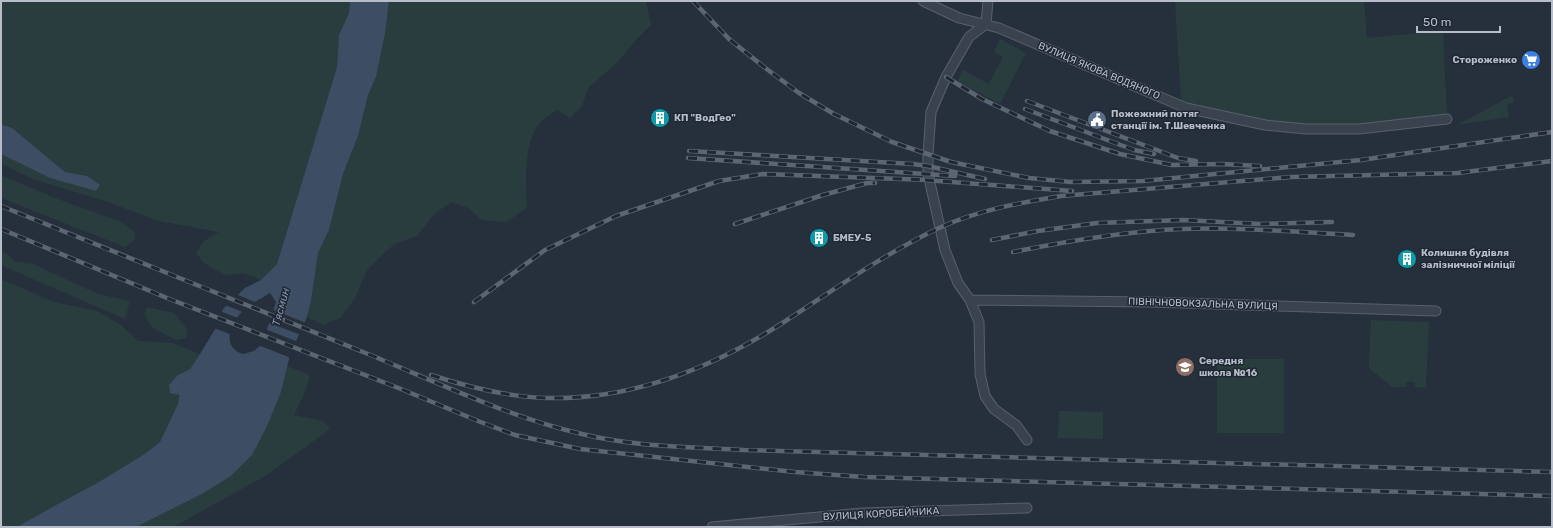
<svg xmlns="http://www.w3.org/2000/svg" width="1553" height="528" font-family="Rubik,sans-serif">
	<style>
		.green { fill: #293d3e }
		.water { fill: #3d4d64; fill-rule: evenodd }
		.pier { fill: #26303c }
		.lines { fill: none; stroke-linecap: round; stroke-linejoin: round }
		.minor-casing { stroke: #58606b; stroke-width: 11 }
		.minor { stroke: #3a424d; stroke-width: 9 }
		.rail-casing { stroke: #5c6673; stroke-width: 4.5 }
		.rail { stroke: #1f2732; stroke-width: 3; stroke-dasharray: 9; stroke-linecap: butt }
		.labels { text-anchor: middle; dominant-baseline: central; stroke-width: 3; stroke-linejoin: round; paint-order: stroke }
		.poi-label { font-size: 10px; font-weight: bold; fill: #b6bdc8; stroke: #1f2732; text-anchor: start }
		.street-label { font-size: 10px; fill: #b6bdc8; stroke: #1f2732 }
		.water-label { font-size: 11px; font-style: italic; fill: #8093ad; stroke: #1f2732 }
	</style>
	<rect width="100%" height="100%" fill="#26303c"/>
	<path class="green" d="M1,1H350L349,13L339,35L337,67L277,264L261,280L244,273L224,275L203,262L196,253L204,241L219,232L159,221L105,201L36,180L1,164V154L50,178L96,191L87,176L65,172L12,128L1,124Z
		M389,1H646L651,25L635,41L616,64L588,88L582,106L570,118L557,110C552,114 544,118 540,123C523,142 526,185 527,208L506,222L482,220L468,208L452,202L435,213L417,236L396,243L385,252L367,270L355,298L340,318L323,325L307,317L311,301L318,253L329,230L343,174L358,136L368,95L376,77L385,34Z
		M1175,1H1364L1367,38L1443,31L1447,119L1306,129L1180,105L1181,99Z
		M1000,39L1026,53L1000,104L957,81L963,70L989,84L1003,57L994,52Z
		M1513,95L1514,102L1507,104L1509,117L1457,125Z
		M1,175L55,198L121,222L134,231L135,239L125,247L1,198Z
		M1,250L16,262L33,264L98,294L130,301L125,319L1,265Z
		M1,279L54,302L97,311L121,325L138,341L172,343L200,354L190,369L178,375V404L160,442L143,455L97,483L56,505L23,524L17,527H1Z
		M147,307L174,313L187,329L186,338L176,340L153,328L144,314Z
		M1371,320L1429,322L1426,388L1415,387V382H1406V387H1392L1369,368Z
		M1217,359H1284V433H1217Z
		M287,366L310,375L305,392L294,415L323,421L330,429L267,475L173,527H136L202,494L231,476L281,392Z
		M1059,411L1103,412V439L1058,438Z"/>
	<path class="water" d="M350,1H389L385,34L376,77L368,95L358,136L343,174L329,230L318,253L311,301L307,317L290,355L281,392L267,426L252,455L231,476L202,494L136,527H17L56,505L97,483L143,455L160,442L178,404L179,395L170,393L169,385L178,375L190,369L200,354L217,326L223,309L245,288L261,280L277,264L337,67L339,35L349,13ZM270,293L276,302L262,344L254,351L243,354C241,353 237,352 235,350C224,341 232,324 239,315C247,306 260,299 270,293Z
		M1,124L12,128L65,172L87,176L100,185L96,191L50,178L1,154Z"/>
	<path class="pier" d="M236,294L257,303L245,313L225,305Z
		M271,309L306,323L301,335L267,322Z
		M220,311L240,319L232,335L214,328Z
		M265,329L298,342L291,358L258,345L261,343Z"/>
	<g class="lines">
		<g class="minor-casing">
			<path id="minor" d="M923,1L959,18L999,28L1186,108L1265,125L1306,129H1359L1447,119
				M988,1L986,24L969,37L946,77L931,112L928,155V174L945,250L958,283L970,300L979,322L980,374L985,396L994,409L1016,425L1027,440
				M970,300L1149,302L1436,311
				M712,527L862,513L1027,508"/>
		</g>
		<use href="#minor" class="minor"/>
		<g class="rail-casing">
			<path id="rail" d="M693,1L729,39L764,67L799,93L834,114L892,142L951,162L1029,178L1071,182L1143,181L1361,160L1552,132
				M946,77L982,99L1050,131L1120,154L1172,165L1222,164L1260,166
				M1027,101L1178,158L1196,161
				M1025,109L1134,150L1154,154
				M689,151L913,164L928,166L985,179
				M688,158L955,176
				M925,180L1072,191
				M1,206C123,256 246,304 368,354C439,383 508,417 582,434C635,447 690,447 744,450L1552,472
				M735,224L823,195L867,183H875
				M1,229L167,298L401,389L478,421L515,435L580,449L795,472L864,477L1552,496
				M992,240L1038,231L1097,223L1183,220L1260,224L1332,222
				M1013,252C1068,241 1126,231 1182,229C1239,227 1296,232 1353,235
				M474,302L545,250L616,216L719,181L763,174L929,180
				M431,375C468,387 508,397 547,398C633,400 714,367 784,322C835,289 884,254 939,228C978,210 1019,203 1061,196L1291,177L1458,173L1552,161"/>
		</g>
		<use href="#rail" class="rail"/>
	</g>
	<defs>
		<g id="supermarket-disc" transform="scale(1)"><circle r="9.5" fill="#3f7fe0" stroke="#1f2732"/><path d="M-6-5.5h2.5l.6 2H6L4.5 2H-2.5L-4.4-4H-6ZM-1.5 3.2a1.3 1.3 0 1 0 .1 0ZM3 3.2a1.3 1.3 0 1 0 .1 0Z" fill="#fff"/></g>
		<g id="building-disc" transform="scale(1)"><circle r="9.5" fill="#0f9aa8" stroke="#1f2732"/><path d="M-4-6H4V6H1V3H-1V6H-4ZM-2.5-4.3h1.7v1.8h-1.7ZM.8-4.3h1.7v1.8H.8ZM-2.5-1h1.7V.8h-1.7ZM.8-1h1.7V.8H.8Z" fill="#fff"/></g>
		<g id="civic-disc" transform="scale(1)"><circle r="9.5" fill="#5c6f8a" stroke="#1f2732"/><path d="M-.6-6.5H3V-4.5H.6V-3L4-1V1h2V6H-6V1h2V-1L-.6-3ZM-1.2 2.5V6h2.4V2.5Z" fill="#fff"/></g>
		<g id="school-disc" transform="scale(1)"><circle r="9.5" fill="#8d6e63" stroke="#1f2732"/><path d="M0-5L7-2L0 1L-7-2ZM-4 1L0 2.5L4 1V4Q0 6-4 4Z" fill="#fff"/></g>
	</defs>
	<g fill-rule="evenodd">
		<use href="#supermarket-disc" x="1531" y="60"/>
		<use href="#building-disc" x="660" y="118"/>
		<use href="#civic-disc" x="1097" y="120"/>
		<use href="#building-disc" x="819" y="238"/>
		<use href="#building-disc" x="1407" y="259"/>
		<use href="#school-disc" x="1185" y="367"/>
	</g>
	<g class="labels">
		<g class="poi-label">
			<text x="1517" y="60" text-anchor="end">Стороженко</text>
			<text x="1111" y="114">Пожежний потяг<tspan x="1111" dy="12">станції ім. Т.Шевченка</tspan></text>
			<text x="674" y="118">КП "ВодГео"</text>
			<text x="833" y="238">БМЕУ-5</text>
			<text x="1421" y="253">Колишня будівля<tspan x="1421" dy="12">залізничної міліції</tspan></text>
			<text x="1199" y="361">Середня<tspan x="1199" dy="12">школа №16</tspan></text>
		</g>
		<g class="street-label">
			<text transform="translate(1099 71) rotate(23)">ВУЛИЦЯ ЯКОВА ВОДЯНОГО</text>
			<text transform="translate(1203 304) rotate(2)">ПІВНІЧНОВОКЗАЛЬНА ВУЛИЦЯ</text>
			<text transform="translate(881 514) rotate(-3)">ВУЛИЦЯ КОРОБЕЙНИКА</text>
		</g>
		<g class="water-label">
			<text transform="translate(281 307) rotate(-75)">Тясмин</text>
		</g>
	</g>
	<rect width="1553" height="528" fill="none" stroke="#b6bdc8" stroke-width="4"/>
	<path d="M1417 26v6h83v-6" fill="none" stroke="#b6bdc8" stroke-width="2"/>
	<text x="1423" y="26" font-size="12" fill="#b6bdc8" stroke="#1f2732" stroke-width="3" paint-order="stroke">50 m</text>
</svg>
